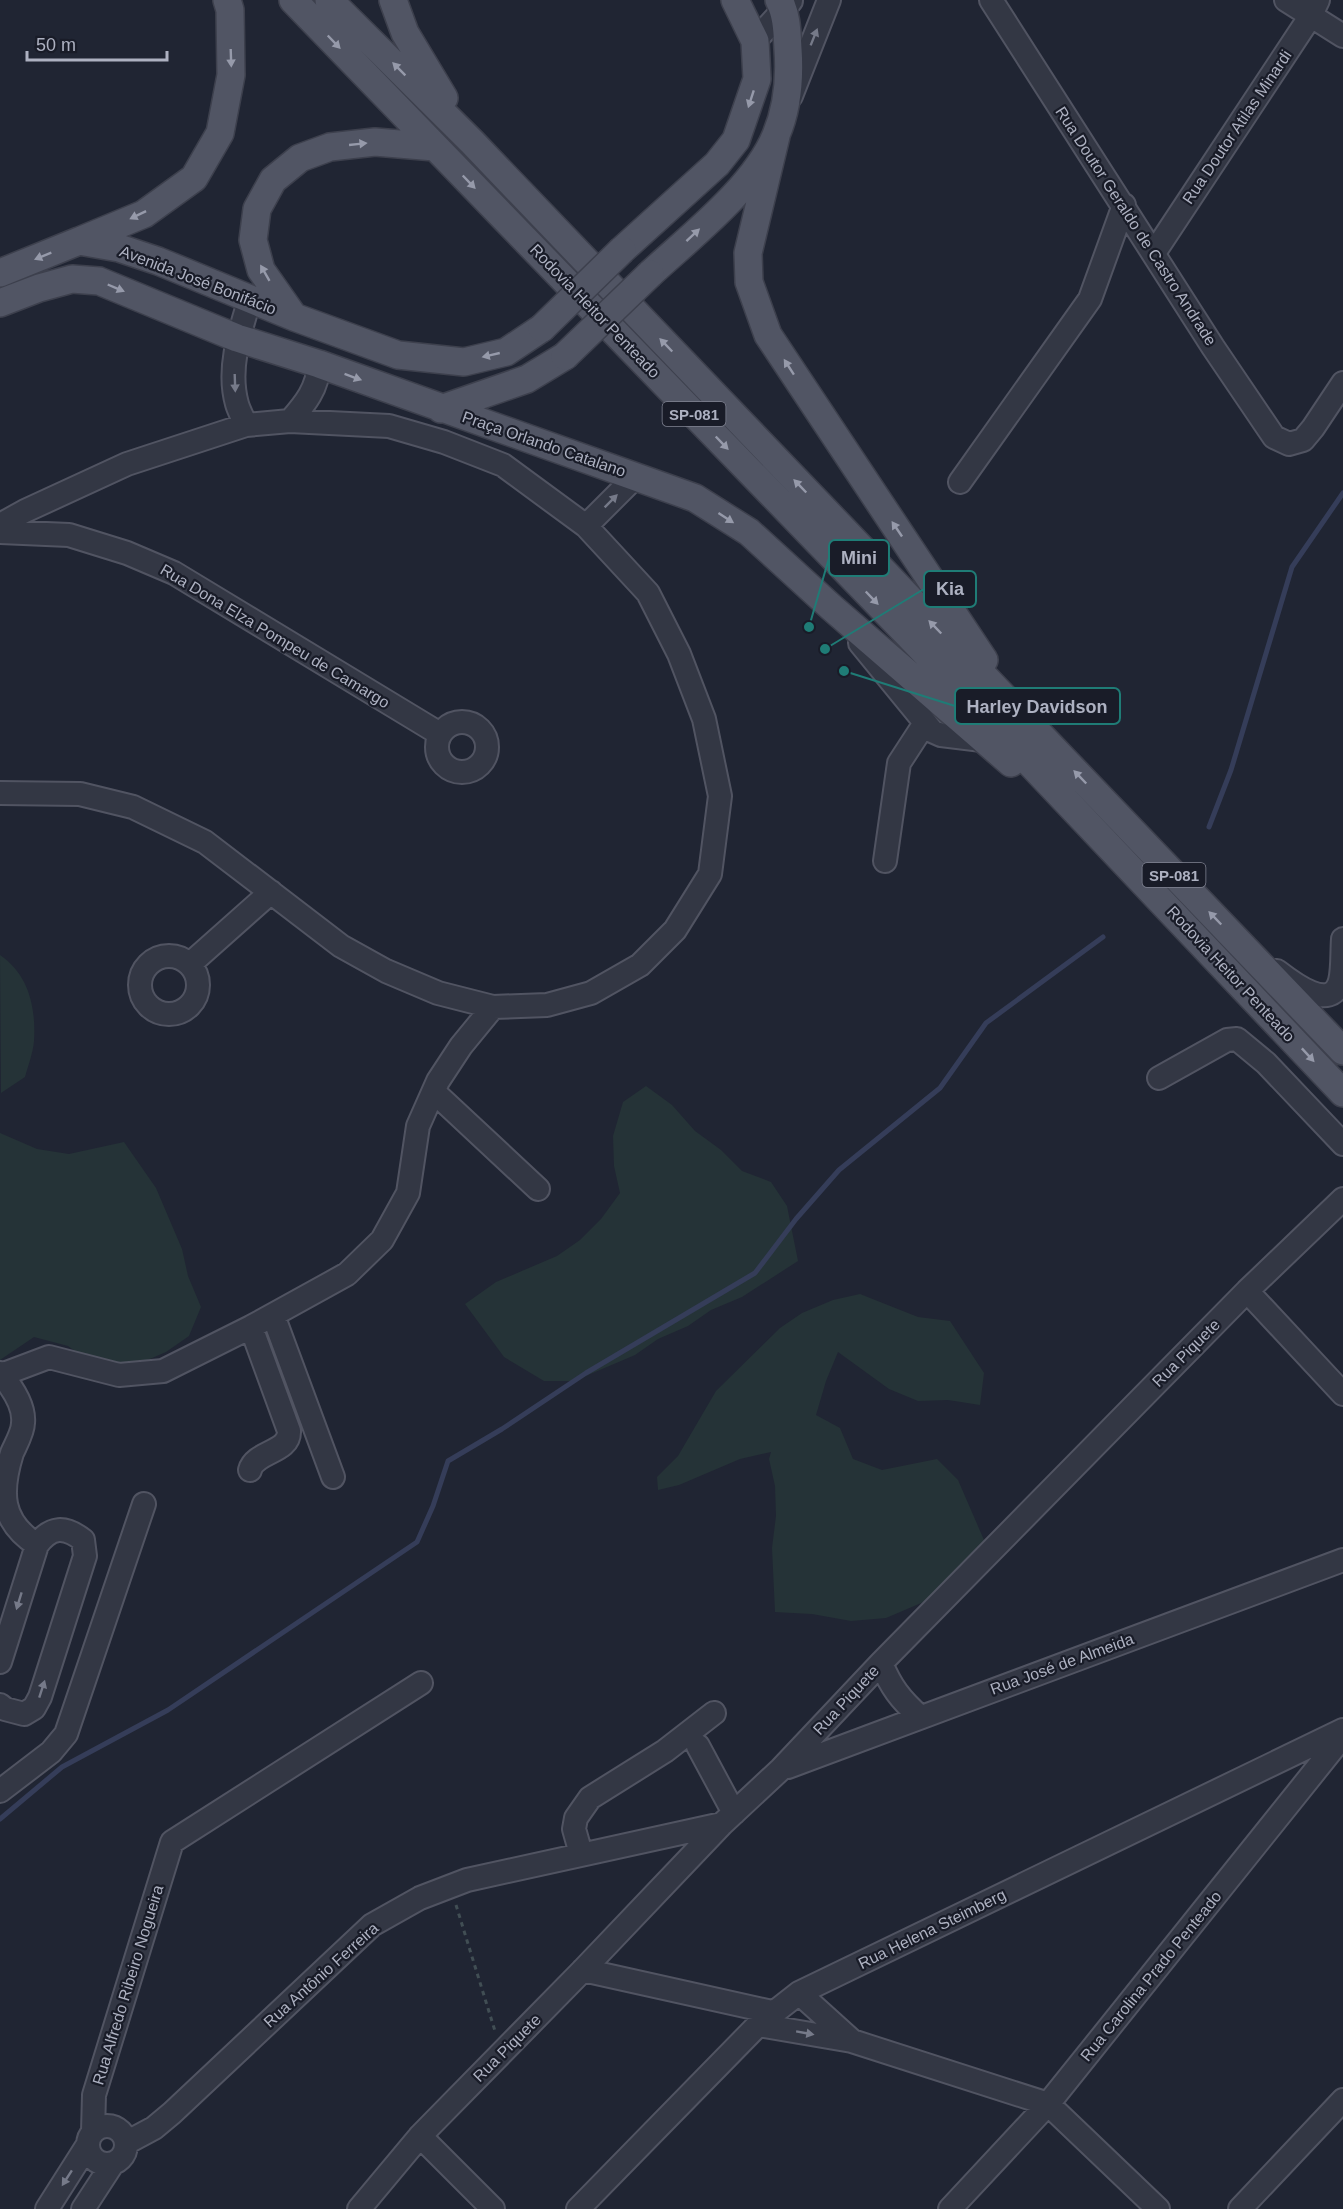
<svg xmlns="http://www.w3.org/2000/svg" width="1343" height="2209" font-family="Arial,sans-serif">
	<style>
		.green { fill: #253337 }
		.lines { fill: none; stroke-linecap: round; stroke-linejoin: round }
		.stream { stroke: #353d59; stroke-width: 5 }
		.minor-casing { stroke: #515462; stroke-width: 26 }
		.major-casing { stroke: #3d404d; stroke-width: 30 }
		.path { stroke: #414e54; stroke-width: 3; stroke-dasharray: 4.5 4.5; stroke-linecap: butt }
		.minor { stroke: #333744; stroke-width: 22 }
		.major { stroke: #515564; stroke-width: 27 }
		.major-bridge-casing { stroke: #3d404d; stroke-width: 30; stroke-linecap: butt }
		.major-bridge { stroke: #515564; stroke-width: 27 }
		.oneway { fill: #767a89 }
		.oneway2 { fill: #969aaa }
		.labels { text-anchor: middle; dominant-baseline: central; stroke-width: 4.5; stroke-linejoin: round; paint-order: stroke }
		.shield { fill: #191c28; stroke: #818493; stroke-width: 1.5 }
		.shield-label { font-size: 15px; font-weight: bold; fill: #adb1c1 }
		.street-label { font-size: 16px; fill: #adb1c1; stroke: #191c28 }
		.leader { fill: none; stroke: #1f7c76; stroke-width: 2 }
		.callout-dot { fill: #1f7c76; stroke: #191c28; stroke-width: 2 }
		.callout { fill: #191c28; stroke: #1f7c76; stroke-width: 2 }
		.callout-label { font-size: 18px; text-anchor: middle; font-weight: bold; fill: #adb1c1 }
	</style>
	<rect width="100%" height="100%" fill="#202533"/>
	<path class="green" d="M0,955C29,975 36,1007 34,1041C33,1053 28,1066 25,1077L1,1093Z
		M646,1086L672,1105L695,1131L721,1150L742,1171L771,1182L787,1206L798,1261L742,1297L711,1310L688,1326L658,1339L635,1355L574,1381H544L504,1357L465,1304L496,1282L557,1256L580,1240L601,1219L620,1193L614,1166L613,1136L623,1102Z
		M0,1133L37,1149L69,1154L124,1142L156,1188L182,1249L188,1276L201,1307L189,1336L166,1352L136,1365H94L68,1346L34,1337L0,1360Z
		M860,1294L918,1317L950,1321L984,1373L980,1405L948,1400L918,1401L889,1389L838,1352L826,1381L816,1415L840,1428L853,1459L882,1470L937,1459L958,1480L984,1540L975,1574L947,1592L886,1618L851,1621L812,1614L775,1612L772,1548L776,1516L775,1486L769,1459L771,1452L740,1459L679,1485L658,1490L657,1477L678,1456L716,1391L780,1328L802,1313L833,1300Z"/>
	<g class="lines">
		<path class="stream" d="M1209,827L1231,770L1292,567L1343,493
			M0,1819L62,1767L168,1710L417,1542L433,1506L448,1461L502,1429L586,1373L755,1273L796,1219L839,1170L940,1088L986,1023L1103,937"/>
		<g class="minor-casing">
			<path id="minor" d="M991,0L1213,347L1274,437L1289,444L1303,440L1313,428L1343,383
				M1286,0L1343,36
				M755,41L791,1
				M791,96L829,0
				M1154,253L1310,17L1318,0
				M290,421C305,404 318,388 319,364
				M246,425C243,418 239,411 237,404C227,369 240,331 250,299
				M960,482L1090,299L1124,205
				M0,525L25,511L127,464L246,425L290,421L389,426L444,442L503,465L586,526L648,593L679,654L704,719L720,796L710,874L675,930L640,965L591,993L547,1005L493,1007L438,993L386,971L341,946L205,842L133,807L80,794L0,793
				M586,526L636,476
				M0,532L69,535L127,553L174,573L440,734
				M860,643L932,731L941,735L982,740
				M437 747a25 25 0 1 1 50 0a25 25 0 1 1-50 0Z
				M885,861L899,763L925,723
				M140 985a29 29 0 1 1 58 0a29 29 0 1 1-58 0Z
				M190,964L271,892
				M1277,971C1290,981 1331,1014 1340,981C1343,969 1342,952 1343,939
				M1159,1078L1227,1040L1237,1039L1266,1063L1343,1144
				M434,1092L538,1189
				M1247,1291L1343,1394
				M273,1315L333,1477
				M0,1373C11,1386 25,1405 23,1423C23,1432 16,1444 12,1453C0,1492 0,1521 37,1545
				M1,1375L49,1357L119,1375L163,1371L251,1327L347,1274L382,1240L408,1193L418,1126L438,1081L461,1046L493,1007
				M250,1470C255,1451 290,1453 289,1431L251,1327
				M0,1662L37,1545C51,1526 65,1526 83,1540L85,1556L40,1697L34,1708L24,1714L5,1709L0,1705
				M881,1663C891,1687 900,1699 920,1717
				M698,1746L734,1813
				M788,1767L1343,1560
				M0,1791L51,1752L66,1734L144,1504
				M581,1854L574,1829L576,1818L590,1798L665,1751L714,1713
				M583,1970L772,2012
				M799,1993L851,2040
				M758,2025L852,2041L1048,2104L1158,2209
				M88 2145a19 19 0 1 1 38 0a19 19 0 1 1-38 0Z
				M93,2131L94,2095L172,1842L421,1683
				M420,2136L493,2209
				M126,2143L154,2128L172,2113L372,1925L420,1898L467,1880L722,1824
				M47,2209L87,2146
				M83,2209L113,2163
				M359,2209L420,2136L583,1970L722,1824L781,1769L881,1663L1247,1291L1343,1199
				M578,2209L758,2025L799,1993L1343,1730
				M950,2209L1048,2104L1343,1736
				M1240,2209L1343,2100"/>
		</g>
		<g class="major-casing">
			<path id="major" d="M293,0L918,645L1343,1093
				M329,0L472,142L1343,1051
				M393,0L405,33L444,98
				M776,136L748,253L749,282L768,335L984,660
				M435,147L375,142L330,147L300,158L273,180L257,209L253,240L261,270L294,317L398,355L464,362L506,352L542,328
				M79,241L144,214L194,178L220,133L231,75L230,10L227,0
				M622,250L717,164L736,140L757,79L755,41L735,0
				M0,273L79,241L119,248L158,261L294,317
				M650,274C690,237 755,187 776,135C787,109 790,77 788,49C787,33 787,15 779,0
				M0,303L39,288L72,279L99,281L237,338L319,364L695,498L749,532L831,607L1011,763
				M441,409L527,379L565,356"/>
		</g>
		<path class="path" d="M456,1905L495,2031"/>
		<use href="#minor" class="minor"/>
		<use href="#major" class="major"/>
		<g class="major-bridge-casing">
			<path id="major-bridge" d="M542,328L622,250
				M565,356L650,274"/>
		</g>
		<use href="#major-bridge" class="major-bridge"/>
	</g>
	<defs><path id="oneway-solid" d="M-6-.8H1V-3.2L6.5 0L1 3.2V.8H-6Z" transform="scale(1.5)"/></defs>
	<g class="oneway">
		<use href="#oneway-solid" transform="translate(814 37) rotate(-68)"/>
		<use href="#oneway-solid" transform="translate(235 383) rotate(88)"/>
		<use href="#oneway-solid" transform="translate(611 501) rotate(-45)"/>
		<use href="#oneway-solid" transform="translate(19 1601) rotate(107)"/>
		<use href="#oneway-solid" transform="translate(42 1689) rotate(-72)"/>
		<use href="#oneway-solid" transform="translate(805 2033) rotate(10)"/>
		<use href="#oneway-solid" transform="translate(67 2178) rotate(123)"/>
	</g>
	<g class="oneway2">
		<use href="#oneway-solid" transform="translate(334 42) rotate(46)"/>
		<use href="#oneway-solid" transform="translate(231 58) rotate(88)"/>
		<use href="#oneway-solid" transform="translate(399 69) rotate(-135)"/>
		<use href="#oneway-solid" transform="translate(751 99) rotate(108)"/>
		<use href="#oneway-solid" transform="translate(358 144) rotate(-6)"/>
		<use href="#oneway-solid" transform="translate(469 182) rotate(46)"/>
		<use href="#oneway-solid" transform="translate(138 215) rotate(154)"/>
		<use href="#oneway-solid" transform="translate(693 235) rotate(-43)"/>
		<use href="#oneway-solid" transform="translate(43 256) rotate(158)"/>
		<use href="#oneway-solid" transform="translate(265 273) rotate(-120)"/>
		<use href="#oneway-solid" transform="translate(116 288) rotate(23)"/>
		<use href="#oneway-solid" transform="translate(666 345) rotate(-134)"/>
		<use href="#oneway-solid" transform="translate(491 355) rotate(167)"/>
		<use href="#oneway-solid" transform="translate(789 367) rotate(-123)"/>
		<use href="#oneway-solid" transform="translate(353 377) rotate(20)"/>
		<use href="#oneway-solid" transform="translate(722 443) rotate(46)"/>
		<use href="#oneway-solid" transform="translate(800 486) rotate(-134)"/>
		<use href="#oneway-solid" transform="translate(726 518) rotate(33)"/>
		<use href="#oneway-solid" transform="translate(897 529) rotate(-124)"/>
		<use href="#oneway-solid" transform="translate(872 598) rotate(46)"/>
		<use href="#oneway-solid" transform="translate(935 627) rotate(-134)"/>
		<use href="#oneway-solid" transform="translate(1080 777) rotate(-134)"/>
		<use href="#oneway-solid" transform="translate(1215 918) rotate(-134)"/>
		<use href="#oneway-solid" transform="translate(1308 1055) rotate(47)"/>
	</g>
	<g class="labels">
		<g class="shield">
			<rect x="662.5" y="402" width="63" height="24" rx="4.5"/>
			<rect x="1142.5" y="863" width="63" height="24" rx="4.5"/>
		</g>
		<g class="shield-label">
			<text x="694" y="414">SP-081</text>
			<text x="1174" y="875">SP-081</text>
		</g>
		<g class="street-label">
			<text transform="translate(1237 127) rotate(-56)">Rua Doutor Atilas Minardi</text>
			<text transform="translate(1136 226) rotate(57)">Rua Doutor Geraldo de Castro Andrade</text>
			<text transform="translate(198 280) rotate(21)">Avenida José Bonifácio</text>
			<text transform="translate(595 311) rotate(46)">Rodovia Heitor Penteado</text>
			<text transform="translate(544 444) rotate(19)">Praça Orlando Catalano</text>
			<text transform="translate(275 636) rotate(31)">Rua Dona Elza Pompeu de Camargo</text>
			<text transform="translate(1231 974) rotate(47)">Rodovia Heitor Penteado</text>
			<text transform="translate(1186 1353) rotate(-45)">Rua Piquete</text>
			<text transform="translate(1062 1664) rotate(-20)">Rua José de Almeida</text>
			<text transform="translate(846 1700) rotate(-47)">Rua Piquete</text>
			<text transform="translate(932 1929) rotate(-26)">Rua Helena Steimberg</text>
			<text transform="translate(321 1975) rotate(-42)">Rua Antônio Ferreira</text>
			<text transform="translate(1151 1976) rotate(-51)">Rua Carolina Prado Penteado</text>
			<text transform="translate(128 1985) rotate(-73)">Rua Alfredo Ribeiro Nogueira</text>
			<text transform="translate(507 2048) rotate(-45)">Rua Piquete</text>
		</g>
	</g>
	<path class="leader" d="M809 627L829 558M825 649L924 589M844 671L955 706"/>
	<g class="callout-dot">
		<circle cx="809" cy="627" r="6"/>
		<circle cx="825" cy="649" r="6"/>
		<circle cx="844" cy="671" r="6"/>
	</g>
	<g class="callout">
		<rect x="829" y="540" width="60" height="36" rx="6"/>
		<rect x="924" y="571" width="52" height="36" rx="6"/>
		<rect x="955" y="688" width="165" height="36" rx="6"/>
	</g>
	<g class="callout-label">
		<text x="859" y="564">Mini</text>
		<text x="950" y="595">Kia</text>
		<text x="1037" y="713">Harley Davidson</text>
	</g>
	<path d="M27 51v9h140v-9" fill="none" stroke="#adb1c1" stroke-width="3"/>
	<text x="36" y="51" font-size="18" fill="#adb1c1" stroke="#191c28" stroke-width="4.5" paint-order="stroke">50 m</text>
</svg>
